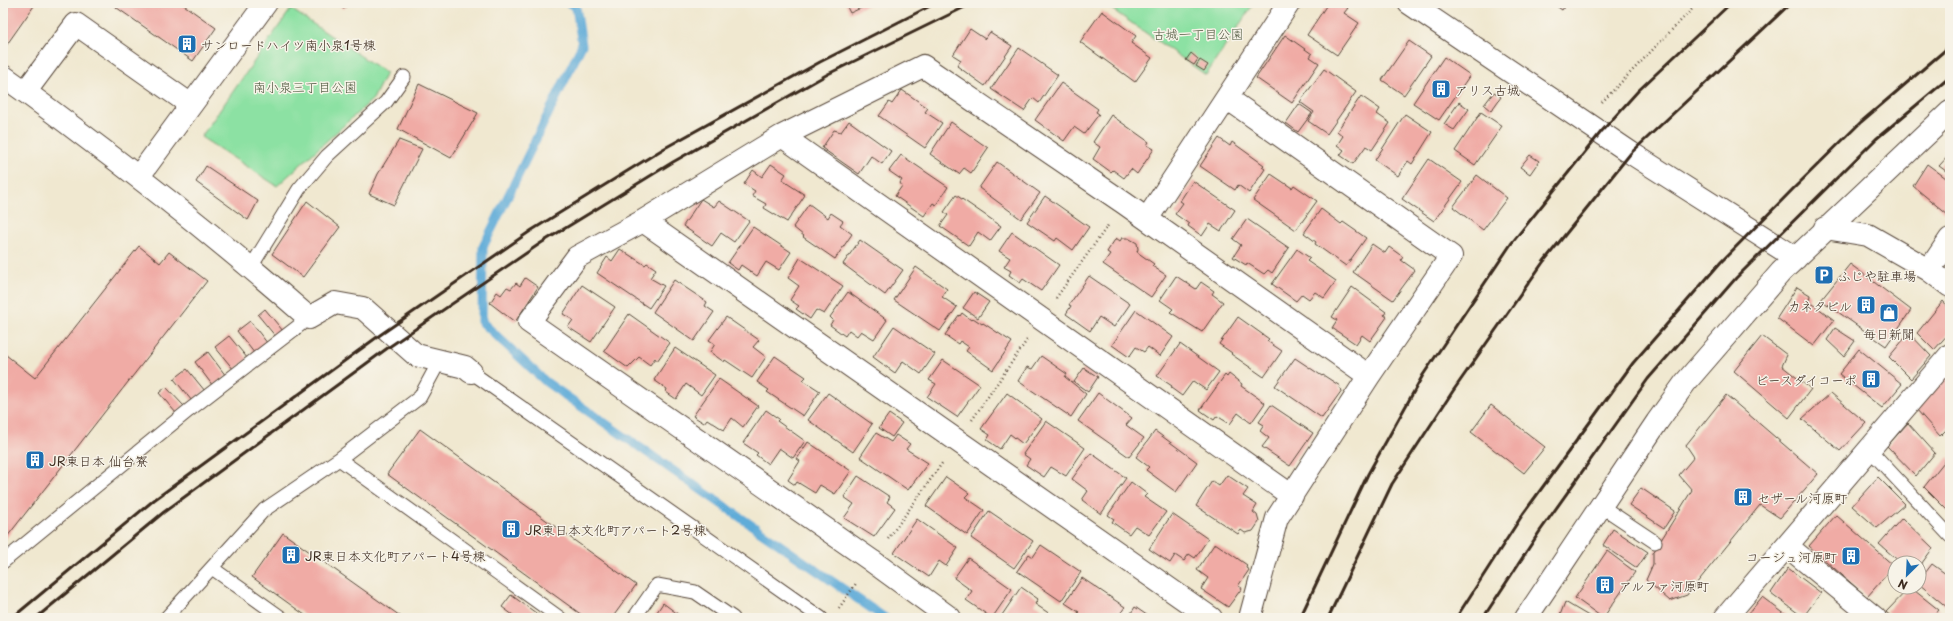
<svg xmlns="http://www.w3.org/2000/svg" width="1953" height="621" font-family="'Playpen Sans','Klee One',sans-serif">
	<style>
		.green { fill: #8ce1a3; stroke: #648660 }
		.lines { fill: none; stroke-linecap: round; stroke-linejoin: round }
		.stream { stroke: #60acd8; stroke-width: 9 }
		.building { fill: #f0aba5 }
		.service-casing { stroke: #564639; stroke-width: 15 }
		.minor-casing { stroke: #564639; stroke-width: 24 }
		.tertiary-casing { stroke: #564639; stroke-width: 24 }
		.path { stroke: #564639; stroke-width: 2.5; stroke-dasharray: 1 3; stroke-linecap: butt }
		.service { stroke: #fff; stroke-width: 13 }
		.minor { stroke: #fff; stroke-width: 22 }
		.tertiary { stroke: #fff; stroke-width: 22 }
		.rail { stroke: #3b2a1e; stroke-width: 3 }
		.labels { text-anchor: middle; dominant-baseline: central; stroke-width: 3; stroke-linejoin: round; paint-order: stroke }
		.park-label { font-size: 13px; fill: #4f583f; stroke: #f7f3e8 }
		.poi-label { font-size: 13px; fill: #3b2a1e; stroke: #f7f3e8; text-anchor: start }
	</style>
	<rect width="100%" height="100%" fill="#f7f3e8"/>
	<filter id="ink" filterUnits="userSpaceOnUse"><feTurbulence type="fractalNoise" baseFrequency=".025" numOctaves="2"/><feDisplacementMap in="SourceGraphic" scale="8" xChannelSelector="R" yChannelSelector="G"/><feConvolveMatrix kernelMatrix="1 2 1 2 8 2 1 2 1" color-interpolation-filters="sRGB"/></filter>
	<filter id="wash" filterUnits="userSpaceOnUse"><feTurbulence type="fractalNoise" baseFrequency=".012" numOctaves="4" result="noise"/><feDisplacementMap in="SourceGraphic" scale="16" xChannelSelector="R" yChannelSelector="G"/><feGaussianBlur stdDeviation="0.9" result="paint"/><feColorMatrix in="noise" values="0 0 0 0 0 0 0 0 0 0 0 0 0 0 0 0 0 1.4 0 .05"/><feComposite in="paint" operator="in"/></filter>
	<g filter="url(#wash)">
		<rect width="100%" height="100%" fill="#f0e8d0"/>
		<path class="green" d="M1103,3H1254L1206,75Z
			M291,9L386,73L373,99L277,186L201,137Z"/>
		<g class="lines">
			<path class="stream" d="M569,3L576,7L582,45L483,247L482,322L546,382L885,618"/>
		</g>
		<g id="blocks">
			<path class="building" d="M3,3H36L3,50Z
				M110,3H181L216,28L193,61Z
				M336,3H348L344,9Z
				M845,3H872L850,13Z
				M1328,3H1340L1348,8L1344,13L1359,23L1337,55L1307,35Z
				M1552,3H1567L1562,10Z
				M1102,11L1136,36L1131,43L1152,58L1135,82L1080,42Z
				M970,29L985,39L990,32L1012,46L985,86L957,66L961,60L953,55Z
				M1285,35L1312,54L1310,57L1319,63L1292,103L1256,78Z
				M1409,41L1431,56L1404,95L1382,80Z
				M1019,48L1058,75L1039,103L1033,98L1024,111L991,89Z
				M1191,53L1198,59L1194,65L1186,60Z
				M1444,57L1470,75L1439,120L1413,103Z
				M1200,60L1208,65L1204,71L1196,66Z
				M1324,69L1356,92L1327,134L1308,121L1314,112L1300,102Z
				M1061,83L1098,109L1096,112L1099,114L1084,134L1074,127L1064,141L1035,120Z
				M419,84L478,113L451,158L398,129Z
				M902,90L928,108L925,112L942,123L925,148L879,116L889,102L892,104Z
				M1494,92L1501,97L1491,111L1484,105Z
				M1361,96L1380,109L1377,114L1390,123L1372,150L1366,146L1353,164L1340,155L1344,150L1337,145L1343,136L1337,131Z
				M1459,102L1469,109L1454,130L1444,124Z
				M1299,104L1312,113L1298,132L1286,123Z
				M1481,112L1502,126L1475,165L1455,151Z
				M1405,114L1432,132L1412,164L1408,161L1398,176L1375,160Z
				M1111,115L1149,142L1147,145L1154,149L1137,174L1131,169L1124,178L1113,170L1111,172L1093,159L1100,147L1093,142Z
				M849,121L891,151L882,164L871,156L859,174L822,148L834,130L841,132Z
				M951,122L988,148L971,173L964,168L959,174L930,154Z
				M1219,138L1230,146L1232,142L1264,165L1262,167L1265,169L1249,193L1238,185L1235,190L1200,166Z
				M399,140L422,149L394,205L369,194L378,174Z
				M1950,154V174L1939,166Z
				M901,155L948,187L936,205L933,203L924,216L895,196L902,186L900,183L902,180L889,171Z
				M1530,155L1539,161L1530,174L1520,167Z
				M1429,159L1462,182L1434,221L1402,199Z
				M997,162L1040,193L1021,219L979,188Z
				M771,164L786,174L782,180L805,195L787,222L764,208L766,204L752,196L755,191L744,184L753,170L762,177Z
				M1927,164L1950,181V212L1948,215L1913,186Z
				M206,166L258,201L248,220L196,182Z
				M1271,174L1292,188L1294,185L1317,201L1296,230L1253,200Z
				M1477,175L1507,198L1483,230L1453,207Z
				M1193,181L1235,210L1221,231L1210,224L1202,236L1188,226L1189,224L1175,214L1183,203L1180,201Z
				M956,195L1001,226L990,241L978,232L969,246L940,226L948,215L944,212Z
				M1045,196L1089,227L1073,250L1057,238L1055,241L1027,222Z
				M701,199L714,207L719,201L749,221L734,242L721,233L712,246L683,226Z
				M307,201L340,227L303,277L272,254Z
				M809,204L828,218L831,213L843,221L840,225L852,234L835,259L803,237L804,236L793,227Z
				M1321,209L1341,224L1343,222L1366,238L1346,266L1315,244L1316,242L1304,233Z
				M1247,219L1289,248L1272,273L1268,270L1264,274L1247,263L1246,265L1233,257L1241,245L1233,239Z
				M753,227L791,252L779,270L766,262L757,276L741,265L738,270L728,263Z
				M1012,232L1059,265L1041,291L1023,279L1020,283L1009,275L1011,271L1004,267L1010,258L999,251Z
				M1116,238L1120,241L1122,238H1128L1137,243L1138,249L1137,252L1154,264L1152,266L1166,275L1151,297L1103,264L1110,254L1107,252Z
				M860,240L903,270L885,295L843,264Z
				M1372,244L1385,253L1389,247L1403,257L1401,260L1415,270L1393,300L1353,272Z
				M139,246L160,263L169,252L207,281L3,542V359L6,355L35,378Z
				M620,249L645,265L647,263L656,269L650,278L664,286L649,308L597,273L607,257L612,261Z
				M1297,249L1310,258L1307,261L1336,281L1324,298L1315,292L1309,299L1302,294L1296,301L1272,284Z
				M800,258L843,286L824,314L816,310L810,319L796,309L799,306L790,300L799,286L788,278Z
				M1850,264L1911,310L1886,346L1821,300Z
				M916,267L947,289L942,297L957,307L940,331L894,300Z
				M1089,276L1130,304L1114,327L1099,317L1090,331L1066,314L1071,306L1069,305Z
				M1176,276L1196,289L1201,282L1214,291L1212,294L1223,302L1202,332L1170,312L1173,309L1160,300Z
				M525,278L538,287L515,322L490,303L497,292L501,295L507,287L511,289L516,283L520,286Z
				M674,280L707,302L705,306L714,312L694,341L653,312Z
				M582,285L615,307L591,342L568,327L573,320L563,314Z
				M1352,287L1386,312L1384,315L1387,317L1370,341L1362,335L1356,344L1332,328L1337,320L1332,317Z
				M1797,287L1810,295L1809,301L1834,320L1814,346L1777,318Z
				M848,292L887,320L874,339L861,331L857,336L849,330L845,336L830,325L833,320L830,317Z
				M974,292L989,302L978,318L963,308Z
				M1943,301L1950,309V332L1934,350L1917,333Z
				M265,309L283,331L276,337L258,315Z
				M1136,310L1173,337L1160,356L1148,347L1144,352L1136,347L1129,357L1112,345Z
				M962,313L971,320L973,318L982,324L983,323L1012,342L993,370L966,351L969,347L960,341L958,344L945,335L959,315L960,316Z
				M629,314L670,343L657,361L655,358L650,365L639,357L628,368L604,351Z
				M726,317L759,340L753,347L766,357L752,378L725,360L724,362L710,352L715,344L709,340Z
				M1238,317L1269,339L1267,341L1282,351L1264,377L1231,354L1232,353L1219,344Z
				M250,321L268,344L255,354L237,331Z
				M894,326L935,354L921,374L903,361L895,373L873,357Z
				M1835,328L1855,341L1844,356L1827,340Z
				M1909,333L1931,356L1911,379L1889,357Z
				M229,336L248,359L234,370L215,347Z
				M1762,336L1787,355L1782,366L1811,389L1789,418L1734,371Z
				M1180,344L1219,372L1206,390L1193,381L1182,396L1171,388L1172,386L1157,376Z
				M675,348L715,375L701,395L686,384L676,399L666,392L667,389L654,380Z
				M1859,349L1902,384L1882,408L1839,374Z
				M208,352L226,376L213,386L195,362Z
				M775,356L806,377L803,380L820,391L803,416L767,392L769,390L757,382Z
				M1041,356L1067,374L1065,377L1086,394L1071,417L1018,381L1027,367L1032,369Z
				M1295,358L1322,376L1323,375L1340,386L1339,388L1342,390L1322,418L1275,386Z
				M943,360L980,385L957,417L927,397L936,384L929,380Z
				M1084,368L1098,377L1088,392L1074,382Z
				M187,369L205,391L192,401L174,379Z
				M1950,370V426L1940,436L1916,409Z
				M1229,374L1242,384L1241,386L1265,403L1251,423L1238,413L1230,424L1217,416L1214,420L1200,410L1225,375L1227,377Z
				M719,379L758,406L743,427L732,418L724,430L707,419L704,423L693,416Z
				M166,387L184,406L176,413L159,393Z
				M828,393L872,424L853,452L808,420Z
				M1007,393L1042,419L1023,444L1010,434L1000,449L987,440L990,435L981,429Z
				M1098,393L1132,418L1126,425L1144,438L1129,457L1078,421Z
				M1831,393L1866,423L1840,451L1802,419Z
				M1726,395L1818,474L1780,518L1760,505L1687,595L1670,601L1646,580L1653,564V553L1692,490L1679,475L1694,457L1686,445Z
				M1271,405L1313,433L1290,466L1262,447L1269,438L1260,431L1264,425L1259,422Z
				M1491,405L1545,447L1524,473L1471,432Z
				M766,410L779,419L777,421L805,441L793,458L779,448L768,464L756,455L758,453L743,443Z
				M889,414L902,423L892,437L879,428Z
				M1046,421L1085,448L1066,476L1051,467L1044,477L1026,465L1030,459L1023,454Z
				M1908,423L1935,453L1916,476L1887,446Z
				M420,429L636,585L612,618H586L387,474Z
				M1155,431L1197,462L1176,492L1146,470L1149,467L1136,457Z
				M876,433L891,442L896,435L910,444L906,449L928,463L908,490L860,457Z
				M808,442L851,471L835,494L820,485L815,493L797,482L795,485L788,480L800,461L797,459Z
				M1091,453L1126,478L1101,514L1082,500L1088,491L1072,479Z
				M1948,457L1950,459V513L1924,487Z
				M1227,475L1248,489L1243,496L1257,505L1253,512L1257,515L1259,522L1253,531L1245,533L1241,530L1238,534L1196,506L1212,481L1219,486Z
				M858,476L890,497L887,502L895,508L874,537L844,518L854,504L844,497Z
				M946,477L969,493L965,497L984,510L967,535L926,506Z
				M1878,477L1905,504L1877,528L1852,506Z
				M1131,482L1147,494L1144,497L1166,512L1149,535L1135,526L1129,534L1112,522L1114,519L1108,515Z
				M1641,488L1675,511L1664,528L1629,505Z
				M989,511L1033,541L1014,568L971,538Z
				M1172,514L1208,539L1195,558L1189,554L1184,561L1175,555L1170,563L1149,549Z
				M1836,515L1894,566L1867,597L1809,546Z
				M1902,518L1933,548L1919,567V563H1901L1879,544Z
				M917,519L958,548L946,566L939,561L929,577L894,553Z
				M1613,529L1648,552L1637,568L1603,545Z
				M283,533L403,618H309L252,577Z
				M1215,543L1247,565L1246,568L1249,570L1238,586L1242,588L1228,607L1201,589L1208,578L1197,570Z
				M1041,545L1081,572L1061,601L1017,571L1029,554L1033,557Z
				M1607,551L1635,572L1603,618L1575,598Z
				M968,558L1012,589L992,618L966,600L972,591L954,578Z
				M1932,564L1950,577V605L1948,608L1919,584V581Z
				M1788,568L1821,593L1803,617L1771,593Z
				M1082,578L1125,607L1117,618H1082L1077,614L1079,612L1065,603Z
				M1021,587L1038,599L1035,604L1056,618H1005L1006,617L1002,615Z
				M1910,587L1939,610L1932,618H1893L1886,612Z
				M511,595L543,618H517L502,607Z
				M1762,597L1786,615L1784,618H1745Z
				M1565,602L1592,618H1559Z
				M663,603L683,618H653Z
				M1135,607L1151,618H1128Z"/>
		</g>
	</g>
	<g filter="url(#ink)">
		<use href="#blocks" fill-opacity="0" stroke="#564639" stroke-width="1"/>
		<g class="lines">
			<g class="service-casing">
				<path id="service" d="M251,267L299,189L327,156L386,102L404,77
					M471,372L821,618
					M1869,449L1950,536
					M339,459L560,618
					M1601,506L1655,542
					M3,562L188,411L309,318
					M212,568L282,618
					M166,618L264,510L339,459L420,397L440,360
					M634,618L657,585L695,592L733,618"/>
			</g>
			<g class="minor-casing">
				<path id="minor" d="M3,76C29,94 54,113 79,132C158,191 235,253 309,318L335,303L363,308L416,355L465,367L471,372
					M26,91L76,24L191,105
					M1227,98L1451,256L1369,376L1277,518L1250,618
					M782,136L1292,496
					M139,176L266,3
					M1147,219L1289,3
					M643,221L1211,618
					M1825,228L1868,235L1929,270L1950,286
					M1929,270L1950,239
					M1787,546L1875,618
					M950,618L872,561L529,322L577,257L643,221L782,136L923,66L1124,203L1369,376
					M1725,618L1950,355"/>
			</g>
			<g class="tertiary-casing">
				<path id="tertiary" d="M1409,3L1631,153L1796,258
					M1526,618L1657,422L1685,383L1781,272L1950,112"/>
			</g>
			<path class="path" d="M1602,102L1698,3
				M1056,298L1109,224
				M972,420L1027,340
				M888,539L943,462
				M839,608L857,582"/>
			<use href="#service" class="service"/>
			<use href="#minor" class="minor"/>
			<use href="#tertiary" class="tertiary"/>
			<path class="rail" d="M12,618L154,500L380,335L532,230L663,149L820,62L936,3
				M36,618L164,512L389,347L541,243L673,162L828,74L973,3
				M1300,618L1368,474L1423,375L1511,244L1601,132L1638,91L1731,3
				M1328,618L1392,484L1453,391L1544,261L1631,153L1791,3
				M1456,618L1523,514L1633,363L1721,262L1793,189L1861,122L1950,46
				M1483,618L1540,531L1648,379L1736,278L1876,139L1950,77"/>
		</g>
	</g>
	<defs>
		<g id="building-square" transform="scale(1)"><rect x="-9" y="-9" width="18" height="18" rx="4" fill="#1f6fb2" stroke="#f7f3e8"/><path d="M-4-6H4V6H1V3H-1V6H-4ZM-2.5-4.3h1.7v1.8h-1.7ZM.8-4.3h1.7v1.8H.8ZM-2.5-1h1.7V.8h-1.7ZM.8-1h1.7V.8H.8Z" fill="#fff"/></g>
		<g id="parking-square" transform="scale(1)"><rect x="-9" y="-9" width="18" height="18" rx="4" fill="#1f6fb2" stroke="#f7f3e8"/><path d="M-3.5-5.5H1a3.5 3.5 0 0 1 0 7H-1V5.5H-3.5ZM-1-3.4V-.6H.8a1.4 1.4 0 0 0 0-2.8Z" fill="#fff"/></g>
		<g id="shop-square" transform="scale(1)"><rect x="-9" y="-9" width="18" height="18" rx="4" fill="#1f6fb2" stroke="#f7f3e8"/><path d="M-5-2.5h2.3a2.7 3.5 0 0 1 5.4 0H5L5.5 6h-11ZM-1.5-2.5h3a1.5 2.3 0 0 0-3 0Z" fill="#fff"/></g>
	</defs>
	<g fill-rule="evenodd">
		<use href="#building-square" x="187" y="44"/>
		<use href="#building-square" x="1441" y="89"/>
		<use href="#parking-square" x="1824" y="275"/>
		<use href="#building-square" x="1866" y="305"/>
		<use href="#shop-square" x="1889" y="313"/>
		<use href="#building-square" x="1871" y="379"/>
		<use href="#building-square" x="35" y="460"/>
		<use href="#building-square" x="1743" y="497"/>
		<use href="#building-square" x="511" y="529"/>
		<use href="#building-square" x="291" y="555"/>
		<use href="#building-square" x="1851" y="556"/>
		<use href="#building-square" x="1605" y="585"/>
	</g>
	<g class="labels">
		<g class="park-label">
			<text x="1198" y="33">古城一丁目公園</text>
			<text x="305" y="86">南小泉三丁目公園</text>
		</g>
		<g class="poi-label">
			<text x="201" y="44">サンロードハイツ南小泉1号棟</text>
			<text x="1455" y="89">アリス古城</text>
			<text x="1838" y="275">ふじや駐車場</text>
			<text x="1852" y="305" text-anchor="end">カネタビル</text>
			<text x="1889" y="333" text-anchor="middle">毎日新聞</text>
			<text x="1857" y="379" text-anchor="end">ビースダイコーポ</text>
			<text x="49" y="460">JR東日本 仙台寮</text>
			<text x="1757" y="497">セザール河原町</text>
			<text x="525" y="529">JR東日本文化町アパート2号棟</text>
			<text x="305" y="555">JR東日本文化町アパート4号棟</text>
			<text x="1837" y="556" text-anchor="end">コージュ河原町</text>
			<text x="1619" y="585">アルファ河原町</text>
		</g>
	</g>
	<rect width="1953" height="621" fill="none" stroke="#f7f3e8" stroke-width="16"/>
	<g transform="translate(1907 575) rotate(204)"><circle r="19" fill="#f7f3e8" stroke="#aca397"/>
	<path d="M0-3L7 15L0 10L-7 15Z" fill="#1f6fb2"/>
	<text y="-6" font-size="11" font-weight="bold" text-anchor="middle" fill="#3b2a1e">N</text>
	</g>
</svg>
